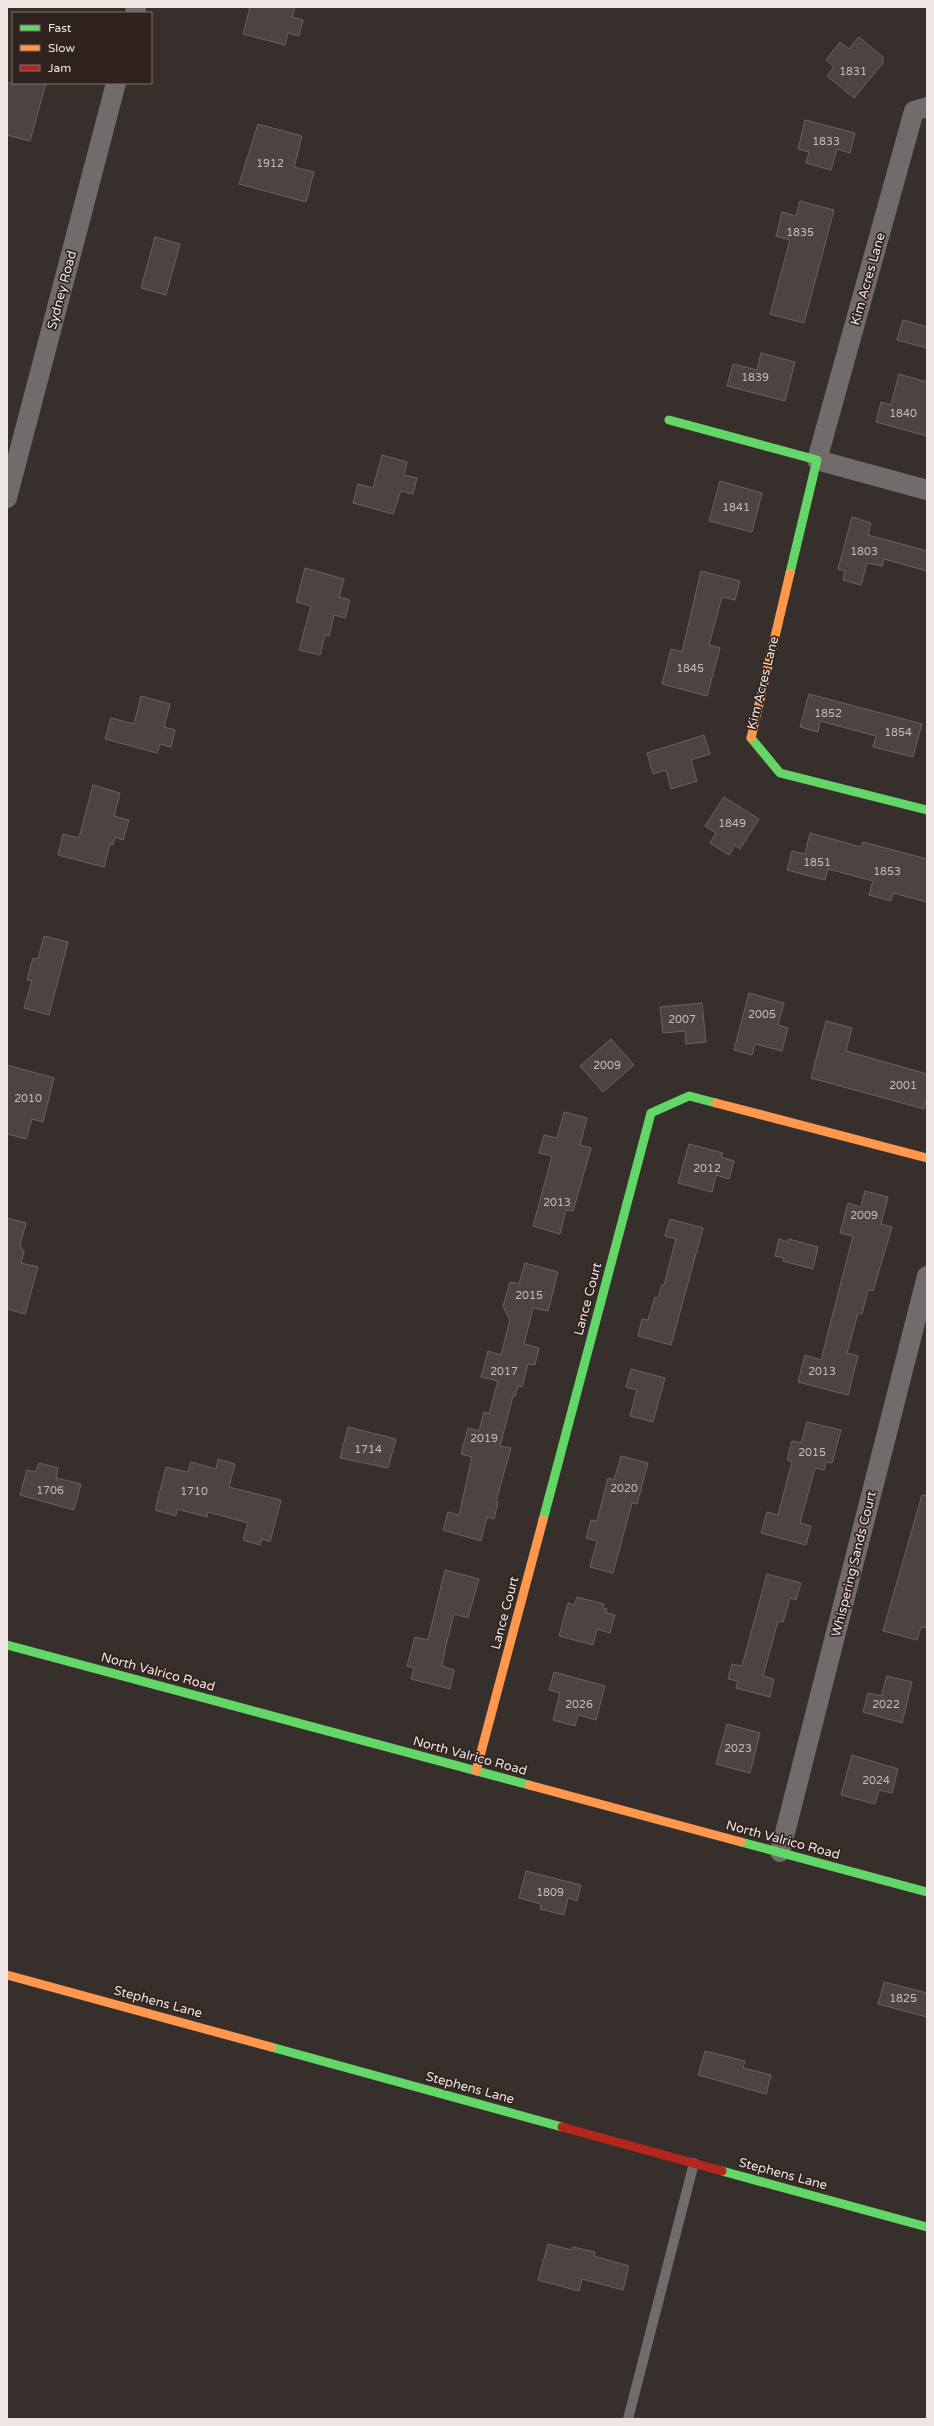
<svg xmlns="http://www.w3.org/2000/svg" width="934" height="2426" font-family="'Varela Round',sans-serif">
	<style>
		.building { fill: #4c4443; stroke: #6a6362 }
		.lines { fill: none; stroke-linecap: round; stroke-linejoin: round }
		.lane { stroke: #6f6c6b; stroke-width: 10 }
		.street { stroke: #6f6c6b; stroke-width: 20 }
		.fast { stroke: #63d668; stroke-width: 9 }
		.slow { stroke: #ff974d; stroke-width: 9 }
		.jam { stroke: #b3261e; stroke-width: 9 }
		.labels { text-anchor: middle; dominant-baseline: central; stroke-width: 3.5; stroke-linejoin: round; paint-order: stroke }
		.number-label { font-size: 11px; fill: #c6bcba }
		.street-label { font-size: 13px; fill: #eee4e2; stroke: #30221f }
	</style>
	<rect width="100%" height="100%" fill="#372f2c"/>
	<path class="building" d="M250,7H295L292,17L303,20L299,36L288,33L285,45L243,34Z
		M859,37L883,57V63L854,98L827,76L834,67L826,60L840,42L849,49Z
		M7,83H46L30,141L7,135Z
		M805,120L855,133L850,153L837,149L831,170L806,163L809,152L798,149Z
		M258,124L302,136L294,167L314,172L306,202L239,184Z
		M800,201L834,210L804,323L770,314L790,240L776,236L782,212L796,216Z
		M155,237L180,244L166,295L141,288Z
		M903,320L927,327V348L897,340Z
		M761,353L795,362L785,401L727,386L733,364L757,370Z
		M899,374L927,382V436L876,422L881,402L891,405Z
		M382,455L407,462L404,475L417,478L413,494L401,491L393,514L353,503L358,484L373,488Z
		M720,481L762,493L752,532L709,521Z
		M852,517L871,523L868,535L927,551V571L884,559L882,566L867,563L861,585L843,580L845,571L838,569Z
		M305,568L344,579L339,597L350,600L345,618L334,615L329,636L325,635L320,655L299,650L311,606L296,602Z
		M701,571L740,581L735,600L722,597L709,645L720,648L707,696L662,684L671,649L682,652Z
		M809,694L922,724L913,757L873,747L876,736L820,721L818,732L800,727Z
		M141,696L170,704L164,727L175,730L171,747L160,744L157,753L105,739L111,718L134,724Z
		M704,735L710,754L691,760L697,781L671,789L666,770L653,774L647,753Z
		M93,785L120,793L114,816L129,820L123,840L115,837L113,845L110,844L104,867L58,855L63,834L79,838Z
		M724,797L759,819L740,849L735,845L729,855L710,843L716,833L705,826Z
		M810,833L861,847L863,842L927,859V902L893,893L891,901L869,895L873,881L828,869L825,880L787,870L792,851L805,854Z
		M44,936L68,942L49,1015L24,1008L32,981L27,980L33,958L38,959Z
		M749,993L784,1003L778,1025L788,1028L782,1051L755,1044L752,1055L734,1050Z
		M702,1003L706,1042L686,1044L685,1031L663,1033L660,1007Z
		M826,1021L852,1028L846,1051L927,1074V1097L924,1109L811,1078Z
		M611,1039L634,1065L603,1092L580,1066Z
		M7,1065L54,1078L43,1122L32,1119L26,1139L7,1134Z
		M564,1112L587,1118L580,1145L591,1148L573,1211L566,1210L560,1234L533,1226L552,1156L539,1153L544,1135L557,1138Z
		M689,1144L723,1153L721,1157L734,1161L729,1179L716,1175L712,1192L678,1183Z
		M865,1191L888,1197L881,1224L892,1227L873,1291L868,1290L862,1314L858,1313L847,1353L858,1356L848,1395L798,1382L805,1355L821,1360L853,1236L840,1233L848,1203L861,1207Z
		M7,1218L26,1223L20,1245L24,1252L21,1263L38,1267L25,1314L7,1309Z
		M670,1219L703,1228L671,1345L638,1336L642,1319L648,1320L655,1297L658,1298L662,1285H664L676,1239L665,1236Z
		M779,1239L788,1242L789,1239L818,1247L813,1269L783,1261L784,1258L775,1256Z
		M525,1263L558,1272L548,1311L533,1308L524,1344L539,1348L535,1365L528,1364L522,1387L518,1386L515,1396H513L500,1446L511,1448L496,1501L498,1502L494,1519L487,1517L481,1541L443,1530L448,1512L459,1515L472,1457L461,1454L468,1428L479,1431L484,1412L489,1414L498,1381L481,1377L488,1351L501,1355L510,1320L503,1306L510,1282L519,1284Z
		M631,1369L665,1378L653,1422L630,1416L637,1390L626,1387Z
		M807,1422L841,1430L832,1463L826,1462L824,1470L815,1468L800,1523L811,1526L806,1545L761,1533L767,1512L778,1515L792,1462L787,1460L792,1441L801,1443Z
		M348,1427L396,1439L388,1468L340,1458Z
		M621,1456L648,1463L637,1504L632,1503L613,1573L590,1567L597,1541L586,1538L591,1520L597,1521L608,1478L614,1480Z
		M218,1459L235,1464L229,1487L281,1500L270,1542L262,1539L260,1545L243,1540L248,1523L208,1512L207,1517L177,1509L176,1516L155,1510L166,1467L188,1472L191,1462L216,1469Z
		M39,1463L58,1468L56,1478L81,1484L74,1510L20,1495L27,1470L36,1472Z
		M922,1495L927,1496V1628L921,1627L917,1640L883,1631Z
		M445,1570L479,1579L468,1618L454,1614L446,1645L442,1666L454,1670L450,1689L411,1679L414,1668L407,1666L415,1637L428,1640Z
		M767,1574L801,1583L796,1600L790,1598L783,1622L778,1621L763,1676L774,1679L770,1697L736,1688L738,1681L728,1679L732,1664L742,1666Z
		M577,1597L604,1604L603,1608L607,1609L606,1613L615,1615L610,1633L597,1629L593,1645L559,1636L568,1603L574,1605Z
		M554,1672L605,1686L596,1720L578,1715L575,1726L553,1720L560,1693L549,1690Z
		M887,1676L912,1682L902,1723L863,1712L868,1693L881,1696Z
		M727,1724L760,1733L750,1773L716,1764Z
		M852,1755L898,1769L892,1793L879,1790L875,1804L841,1795Z
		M526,1871L581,1885L577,1901L568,1898L564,1915L540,1909L541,1904L519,1898Z
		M884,1982L927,1993V2017L878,2004Z
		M705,2051L745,2061L743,2068L771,2075L766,2094L698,2075Z
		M548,2244L572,2250L573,2247L595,2252L594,2256L629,2266L623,2290L582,2279L579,2291L538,2280Z"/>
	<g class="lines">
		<path class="lane" d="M628,2419L694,2163"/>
		<path class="street" d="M135,13L136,7
			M927,107L914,111L817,460L927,490
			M7,498L116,83
			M780,1852L927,1276"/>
		<path class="fast" d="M669,420L817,460L790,573
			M751,738L780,773L927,810
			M543,1520L651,1113L689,1096L716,1103
			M7,1645L529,1785
			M741,1842L927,1892
			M271,2047L562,2127
			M722,2171L927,2227"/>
		<path class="slow" d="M751,738L790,573
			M716,1103L927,1158
			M476,1771L543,1520
			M529,1785L741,1842
			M7,1975L271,2047"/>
		<path class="jam" d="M562,2127L722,2171"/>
	</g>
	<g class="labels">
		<g class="number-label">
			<text x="853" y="71">1831</text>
			<text x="826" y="141">1833</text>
			<text x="270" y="163">1912</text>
			<text x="800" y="232">1835</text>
			<text x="755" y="377">1839</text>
			<text x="903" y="413">1840</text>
			<text x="736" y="507">1841</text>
			<text x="864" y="551">1803</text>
			<text x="690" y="668">1845</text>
			<text x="828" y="713">1852</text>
			<text x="898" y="732">1854</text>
			<text x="732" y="823">1849</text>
			<text x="817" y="862">1851</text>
			<text x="887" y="871">1853</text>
			<text x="762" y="1014">2005</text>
			<text x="682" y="1019">2007</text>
			<text x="607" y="1065">2009</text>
			<text x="903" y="1085">2001</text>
			<text x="28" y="1098">2010</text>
			<text x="707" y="1168">2012</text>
			<text x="557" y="1202">2013</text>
			<text x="864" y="1215">2009</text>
			<text x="529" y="1295">2015</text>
			<text x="504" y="1371">2017</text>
			<text x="822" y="1371">2013</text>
			<text x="484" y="1438">2019</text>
			<text x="368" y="1449">1714</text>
			<text x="812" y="1452">2015</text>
			<text x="624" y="1488">2020</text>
			<text x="50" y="1490">1706</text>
			<text x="194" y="1491">1710</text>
			<text x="579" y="1704">2026</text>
			<text x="886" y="1704">2022</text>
			<text x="738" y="1748">2023</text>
			<text x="876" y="1780">2024</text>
			<text x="550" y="1892">1809</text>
			<text x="903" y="1998">1825</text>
		</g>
		<g class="street-label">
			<text transform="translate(868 279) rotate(-74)">Kim Acres Lane</text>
			<text transform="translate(62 290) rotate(-75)">Sydney Road</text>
			<text transform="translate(763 683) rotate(-76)">Kim Acres Lane</text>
			<text transform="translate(588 1299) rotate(-75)">Lance Court</text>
			<text transform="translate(854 1564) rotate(-76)">Whispering Sands Court</text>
			<text transform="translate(505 1613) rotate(-75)">Lance Court</text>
			<text transform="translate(158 1672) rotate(15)">North Valrico Road</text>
			<text transform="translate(470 1756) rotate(15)">North Valrico Road</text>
			<text transform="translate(783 1840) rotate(15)">North Valrico Road</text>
			<text transform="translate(158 2002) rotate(15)">Stephens Lane</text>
			<text transform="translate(470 2088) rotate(15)">Stephens Lane</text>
			<text transform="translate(783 2174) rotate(15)">Stephens Lane</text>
		</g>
	</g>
	<rect width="934" height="2426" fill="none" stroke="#eee4e2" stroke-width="16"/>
	<rect x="12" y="12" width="140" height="72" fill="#30221f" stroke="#7c706d"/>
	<rect x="20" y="25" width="20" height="6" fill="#63d668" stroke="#7c706d"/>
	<text x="48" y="32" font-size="12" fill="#eee4e2">Fast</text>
	<rect x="20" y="45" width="20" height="6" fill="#ff974d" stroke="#7c706d"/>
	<text x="48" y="52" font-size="12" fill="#eee4e2">Slow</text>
	<rect x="20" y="65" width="20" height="6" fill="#b3261e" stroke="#7c706d"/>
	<text x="48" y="72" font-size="12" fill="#eee4e2">Jam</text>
</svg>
